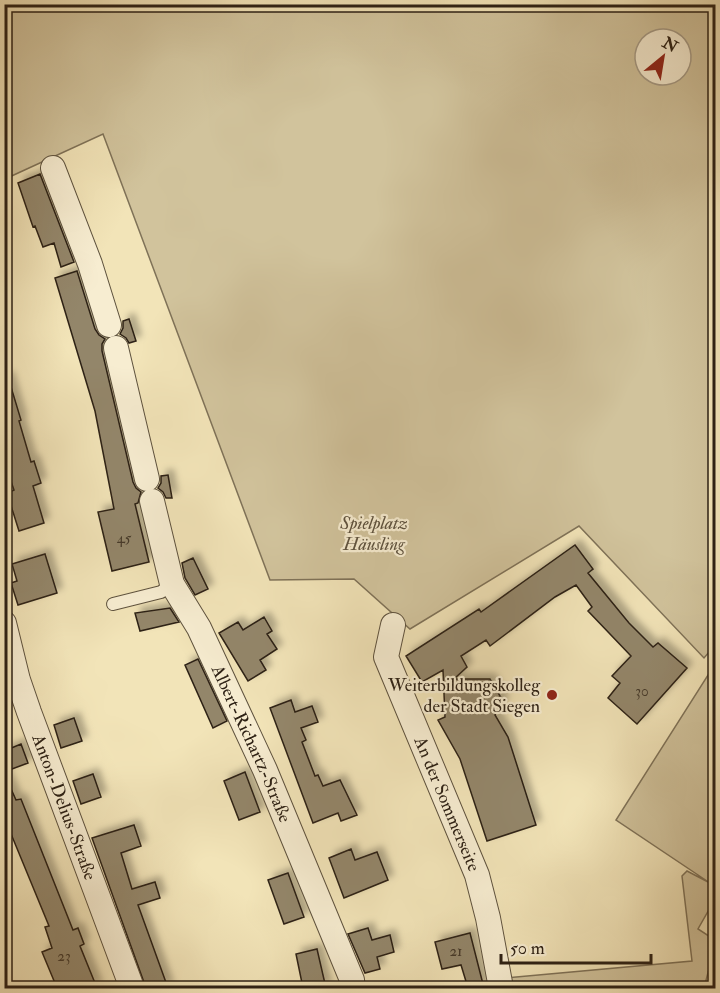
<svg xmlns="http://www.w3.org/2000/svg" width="720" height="993" font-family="'IM FELL Double Pica',serif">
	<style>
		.green { fill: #d1c39c; stroke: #7f7258; stroke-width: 1.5; fill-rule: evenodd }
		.building { fill: #93866a; stroke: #2d2115; stroke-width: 1.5; filter: url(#shadow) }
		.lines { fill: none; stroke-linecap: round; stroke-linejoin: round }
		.lane-casing { stroke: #5e523e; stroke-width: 14 }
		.street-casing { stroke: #5e523e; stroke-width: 26 }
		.lane { stroke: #f7edd1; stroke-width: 12 }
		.street { stroke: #f7edd1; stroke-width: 24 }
		.poi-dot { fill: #8f2418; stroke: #f7edd1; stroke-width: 2 }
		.labels { text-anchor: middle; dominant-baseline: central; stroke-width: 4.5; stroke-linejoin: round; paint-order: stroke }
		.number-label { font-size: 15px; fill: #463a2a }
		.park-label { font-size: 18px; font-style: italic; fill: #5e523e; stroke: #f7edd1 }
		.poi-label { font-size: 18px; fill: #2d2115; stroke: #f7edd1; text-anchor: end }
		.street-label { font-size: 18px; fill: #2d2115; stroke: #f7edd1 }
	</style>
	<defs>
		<filter id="shadow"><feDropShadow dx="5.5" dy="-5.5" stdDeviation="3" flood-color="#0004"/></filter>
	</defs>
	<rect width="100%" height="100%" fill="#f2e4b8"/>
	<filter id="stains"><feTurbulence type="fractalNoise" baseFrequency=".00333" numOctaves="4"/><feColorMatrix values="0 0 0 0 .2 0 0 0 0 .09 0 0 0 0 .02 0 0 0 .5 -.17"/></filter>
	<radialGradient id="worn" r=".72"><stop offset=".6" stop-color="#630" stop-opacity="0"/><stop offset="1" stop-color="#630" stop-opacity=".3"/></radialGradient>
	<path class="green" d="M4,5H715L716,644L704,658L579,526L410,629L354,579L270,580L103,134L5,179ZM645,39H681V75H645Z
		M715,664V899L698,929L715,940L716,942L704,988H508L506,978L692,961L682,876L687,871L710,883L616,820Z"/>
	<path class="building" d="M40,174L74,262L61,267L54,243L43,247L35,226L33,227L18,183Z
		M77,271L95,329L99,335L105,339L102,344V351L133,482L136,488L141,492L138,503L135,504L149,562L112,571L98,512L114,509L95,411L55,278Z
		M129,319L136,341L129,343L126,338L120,334L123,328V321Z
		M8,377L21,420L19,421L31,462L34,461L41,483L33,486L44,523L19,531L7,493L14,490L4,461V378Z
		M168,475L172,498H166L163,492L158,488L161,483V476Z
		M575,545L593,569L588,573L629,623L653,647L658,643L687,668L637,724L608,698L620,683L612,676L631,656L588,611L592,607L576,585L555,597L490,646L486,640L461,656L467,667L454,679H490L503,701L495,715L508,737L536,825L487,841L460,759L438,720L445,717L443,670L422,682L406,656L479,609L481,612Z
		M45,554L57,593L18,605L11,583L17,581L12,564Z
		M193,558L208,589L195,595L185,578L182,563Z
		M170,608L179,622L140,631L135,613Z
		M264,617L272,631L267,634L277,649L260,660L266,670L248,681L219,633L238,622L243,630Z
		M198,659L227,721L213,728L185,665Z
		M291,700L295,712L312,706L318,722L301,728L306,740L302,742L315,776L318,775L323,786L340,780L357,815L341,821L338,813L313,823L270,708Z
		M74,718L82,741L61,748L54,725Z
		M21,744L28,763L4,772V751Z
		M245,772L260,812L239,820L224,781Z
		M4,773L16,800L21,799L73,930L78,928L84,944L80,946L97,988H57L42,952L52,948L45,927L49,926L9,829L4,830Z
		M93,774L101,797L81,804L73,781Z
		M134,825L141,846L121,853L132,889L155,882L160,898L138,905L168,988H146L92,838Z
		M351,849L355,860L377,852L388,880L344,898L329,858Z
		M288,873L304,917L284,924L268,880Z
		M368,928L372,940L390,935L394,952L377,957L380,969L365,973L348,934Z
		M470,933L484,988H468L461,965L442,969L435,942Z
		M317,949L326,988H303L296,954Z"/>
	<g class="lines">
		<g class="lane-casing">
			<path id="lane" d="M113,604L161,592L172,584"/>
		</g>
		<g class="street-casing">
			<g id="street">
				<path d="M53,168L90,264L109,325"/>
				<path d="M116,348L147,479"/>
				<path id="s1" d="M152,501L172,584L199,628L265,770L352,980L353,988"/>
				<path id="s2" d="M4,623L18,680L29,712L132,988"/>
				<path id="s3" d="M393,625L386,657L477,875L488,918L501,988"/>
			</g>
		</g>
		<use href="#lane" class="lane"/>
		<use href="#street" class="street"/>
	</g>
	<circle class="poi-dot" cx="552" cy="695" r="6"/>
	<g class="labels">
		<g class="number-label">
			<text x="124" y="538">45</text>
			<text x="642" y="691">30</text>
			<text x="456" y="951">21</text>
			<text x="64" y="956">23</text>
		</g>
		<g class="park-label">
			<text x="374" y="523">Spielplatz<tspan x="374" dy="21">Häusling</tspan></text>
		</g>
		<g class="poi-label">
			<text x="540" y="685">Weiterbildungskolleg<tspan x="540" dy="21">der Stadt Siegen</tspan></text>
		</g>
		<g class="street-label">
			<text stroke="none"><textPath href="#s1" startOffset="264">Albert-Richartz-Straße</textPath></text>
			<text stroke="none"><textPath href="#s3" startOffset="192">An der Sommerseite</textPath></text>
			<text stroke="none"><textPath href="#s2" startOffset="194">Anton-Delius-Straße</textPath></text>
		</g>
	</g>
	<rect width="720" height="993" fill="none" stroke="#f2e4b8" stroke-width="24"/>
	<rect x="6" y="6" width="708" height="981" fill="none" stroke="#2d2115" stroke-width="3"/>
	<rect x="12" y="12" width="696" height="969" fill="none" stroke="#2d2115" stroke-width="1.5"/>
	<g transform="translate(663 57) rotate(30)"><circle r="28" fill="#f7edd1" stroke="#a69b86" stroke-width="1.5"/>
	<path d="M0-4.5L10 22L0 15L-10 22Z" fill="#8f2418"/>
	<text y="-9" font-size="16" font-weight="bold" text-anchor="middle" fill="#2d2115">N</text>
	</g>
	<path d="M501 954v9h150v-9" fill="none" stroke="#2d2115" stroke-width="3"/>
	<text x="510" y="954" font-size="18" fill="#2d2115" stroke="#f7edd1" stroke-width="4.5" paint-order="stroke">50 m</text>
	<rect width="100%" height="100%" filter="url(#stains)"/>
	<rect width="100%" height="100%" fill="url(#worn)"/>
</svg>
